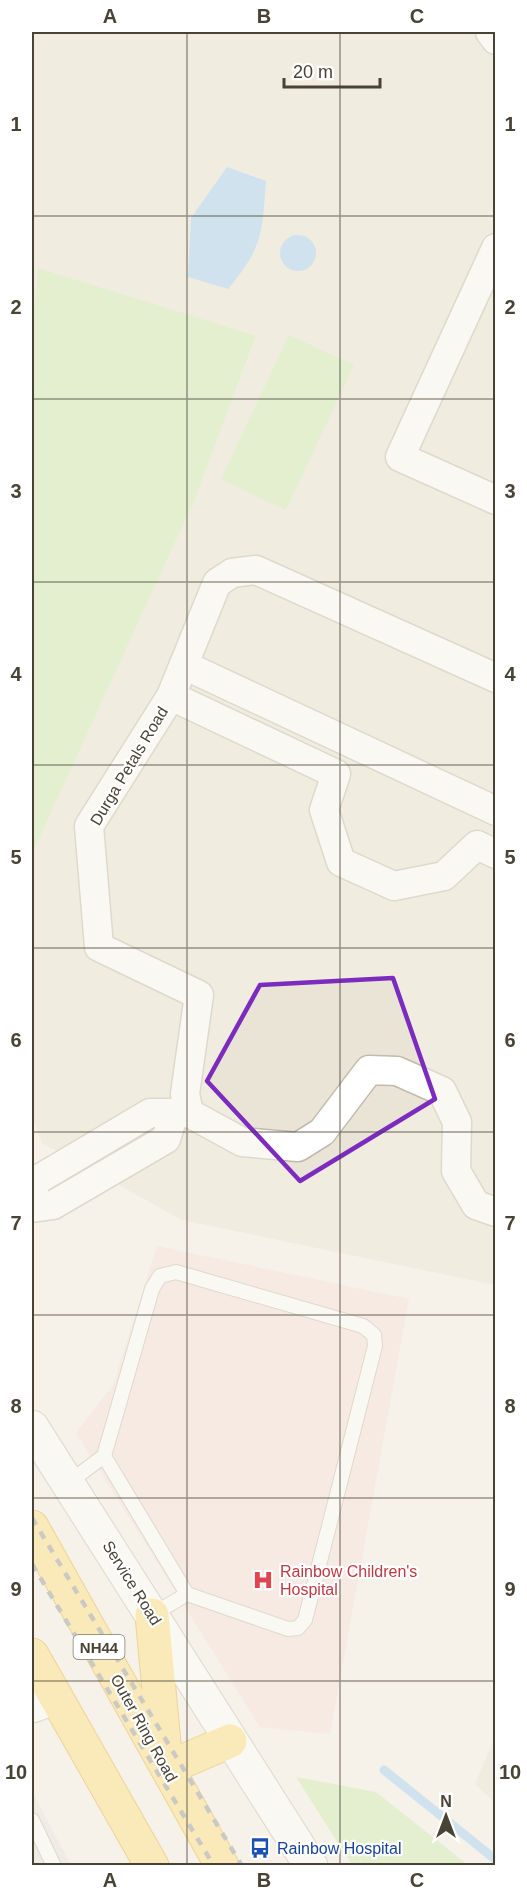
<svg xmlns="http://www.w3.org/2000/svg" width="527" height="1897" font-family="Arial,sans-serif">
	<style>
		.residential { fill: #e9e4d6 }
		.medical { fill: #f6e1dc }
		.green { fill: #ccebb0 }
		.parking { fill: #e6e4e0 }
		.water { fill: #a3cef4 }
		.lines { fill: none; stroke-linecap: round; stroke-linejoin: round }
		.stream { stroke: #a3cef4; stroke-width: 9 }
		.service-casing { stroke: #c1bbaa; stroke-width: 16 }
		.minor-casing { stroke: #c1bbaa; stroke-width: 31 }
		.tertiary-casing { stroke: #c1bbaa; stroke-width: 35 }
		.trunk-casing { stroke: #e4ae33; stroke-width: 35 }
		.service { stroke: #fff; stroke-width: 14 }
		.minor { stroke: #fff; stroke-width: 28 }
		.tertiary { stroke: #fff; stroke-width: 33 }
		.trunk { stroke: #ffe080; stroke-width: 33 }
		.rail { stroke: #989898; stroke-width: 4.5; stroke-dasharray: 8 8; stroke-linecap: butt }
		.marked { fill: none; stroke: #7b2cbf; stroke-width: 4.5; stroke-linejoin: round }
		.grid { fill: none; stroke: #494336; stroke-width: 1.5; stroke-opacity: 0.55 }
		.labels { text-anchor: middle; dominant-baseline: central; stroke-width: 4.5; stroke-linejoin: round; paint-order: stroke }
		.shield { fill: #fff; stroke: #807b72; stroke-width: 1.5 }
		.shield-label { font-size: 15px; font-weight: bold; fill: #494336 }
		.street-label { font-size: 16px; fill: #494336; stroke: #fff }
		.health-label { font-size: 16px; fill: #be3a42; stroke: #fff; text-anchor: start }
		.transit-label { font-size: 16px; fill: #164399; stroke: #fff; text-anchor: start }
		.neatline { fill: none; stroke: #494336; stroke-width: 2 }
		.grid-label { font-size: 20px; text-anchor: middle; font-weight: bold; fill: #494336 }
	</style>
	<rect width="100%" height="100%" fill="#f5f2e9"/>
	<path class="residential" d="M32,32H495V1285L182,1220L42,1143L32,1116V854L194,501L256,337L38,268L34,308H32Z
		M495,1736V1803L475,1784Z"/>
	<path class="medical" d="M157,1246L409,1299L330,1734L260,1727L76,1433L113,1385Z"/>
	<path class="green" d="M38,268L256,336L194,501L32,854V308H34Z
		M289,335L354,365L286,510L221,479Z
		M296,1777L376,1792L468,1865H352Z"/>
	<path class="parking" d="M32,1792L71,1865H32Z"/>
	<path class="water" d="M227,167L266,181C262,234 263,247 228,289L188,277L191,218Z
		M280 253a18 18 0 1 1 36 0a18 18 0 1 1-36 0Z"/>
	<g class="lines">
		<path class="stream" d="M384,1770L496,1860"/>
		<g class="service-casing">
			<path id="service" d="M68,1483L104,1456L152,1289L160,1276L176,1272L363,1326L374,1335L375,1346L305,1620L298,1628L288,1629L187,1594L104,1456
				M152,1615L187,1594
				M32,1820L54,1866"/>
		</g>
		<g class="minor-casing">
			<path id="minor" d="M490,32L496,40
				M496,248L400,457L496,500
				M184,665L496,811
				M171,696L336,774L324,810L341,862L394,886L444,876L477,845L496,854
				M189,1113L185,1094L199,995L99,947L89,826L171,696L217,583L232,573L256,570L496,678
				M32,1194L37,1180L150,1113H189L242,1142L298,1147L322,1132L369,1070L397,1071L442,1091L457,1122L456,1171L476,1205L496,1212
				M32,1208L53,1205L166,1139L174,1114"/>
		</g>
		<g class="tertiary-casing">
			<path id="tertiary" d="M32,1427L311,1866
				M32,1706L54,1698"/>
		</g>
		<g class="trunk-casing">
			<path id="trunk" d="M32,1527L222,1866
				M152,1615L165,1754
				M32,1655L152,1866
				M167,1768L230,1741"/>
		</g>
		<use href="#service" class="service"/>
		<use href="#minor" class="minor"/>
		<use href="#tertiary" class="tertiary"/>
		<use href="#trunk" class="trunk"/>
		<path class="rail" d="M32,1518L242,1866
			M32,1564L214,1866"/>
	</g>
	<path d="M0 0H527V1897H0ZM393,978L435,1099L300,1181L207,1081L260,985Z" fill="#f5f2e9" fill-opacity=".55" fill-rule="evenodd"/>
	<path class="marked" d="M393,978L435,1099L300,1181L207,1081L260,985Z"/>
	<path class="grid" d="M187,32V1866M340,32V1866M32,216H496M32,399H496M32,582H496M32,765H496M32,948H496M32,1132H496M32,1315H496M32,1498H496M32,1681H496"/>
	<defs>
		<g id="hospital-bare" transform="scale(1.62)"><path d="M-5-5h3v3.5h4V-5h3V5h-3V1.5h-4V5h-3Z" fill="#e0444e" stroke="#fff" stroke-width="2.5" paint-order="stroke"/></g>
		<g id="bus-bare" transform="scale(1.62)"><path d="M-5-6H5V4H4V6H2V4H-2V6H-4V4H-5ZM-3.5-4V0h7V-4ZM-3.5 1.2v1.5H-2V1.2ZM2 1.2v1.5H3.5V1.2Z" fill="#1a4fb4" stroke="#fff" stroke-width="2.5" paint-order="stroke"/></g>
	</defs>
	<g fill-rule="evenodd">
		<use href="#hospital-bare" x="263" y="1580"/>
		<use href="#bus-bare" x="260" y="1848"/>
	</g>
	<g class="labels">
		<rect class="shield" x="73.5" y="1635" width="51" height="24" rx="4.5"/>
		<g class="shield-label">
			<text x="99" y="1647">NH44</text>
		</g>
		<g class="street-label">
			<text transform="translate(129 766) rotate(-59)">Durga Petals Road</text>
			<text transform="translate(132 1583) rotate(58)">Service Road</text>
			<text transform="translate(144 1728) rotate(61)">Outer Ring Road</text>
		</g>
		<g class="health-label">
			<text x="280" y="1571">Rainbow Children's<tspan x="280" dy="18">Hospital</tspan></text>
		</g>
		<g class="transit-label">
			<text x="277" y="1848">Rainbow Hospital</text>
		</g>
	</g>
	<rect width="527" height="1897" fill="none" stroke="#ffffff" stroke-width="66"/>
	<g transform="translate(446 1816)" stroke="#ffffff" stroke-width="4.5" paint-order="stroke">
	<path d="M0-4.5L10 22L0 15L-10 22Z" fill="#494336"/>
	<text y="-9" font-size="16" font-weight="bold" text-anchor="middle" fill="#494336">N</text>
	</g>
	<path d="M284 78v9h96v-9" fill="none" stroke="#494336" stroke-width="3"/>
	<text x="293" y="78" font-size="18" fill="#494336" stroke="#ffffff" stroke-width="4.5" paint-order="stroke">20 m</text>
	<rect x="33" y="33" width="461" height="1831" class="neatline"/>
	<g class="grid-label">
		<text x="110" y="23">A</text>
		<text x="264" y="23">B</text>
		<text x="417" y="23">C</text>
		<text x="16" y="131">1</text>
		<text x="510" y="131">1</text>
		<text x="16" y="314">2</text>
		<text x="510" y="314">2</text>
		<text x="16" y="498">3</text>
		<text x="510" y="498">3</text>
		<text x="16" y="681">4</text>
		<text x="510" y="681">4</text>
		<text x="16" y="864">5</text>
		<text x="510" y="864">5</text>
		<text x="16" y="1047">6</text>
		<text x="510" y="1047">6</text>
		<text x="16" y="1230">7</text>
		<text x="510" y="1230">7</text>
		<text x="16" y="1413">8</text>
		<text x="510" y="1413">8</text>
		<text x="16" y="1596">9</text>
		<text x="510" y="1596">9</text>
		<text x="16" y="1779">10</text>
		<text x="510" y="1779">10</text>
		<text x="110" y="1887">A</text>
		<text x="264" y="1887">B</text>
		<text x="417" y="1887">C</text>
	</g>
</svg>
